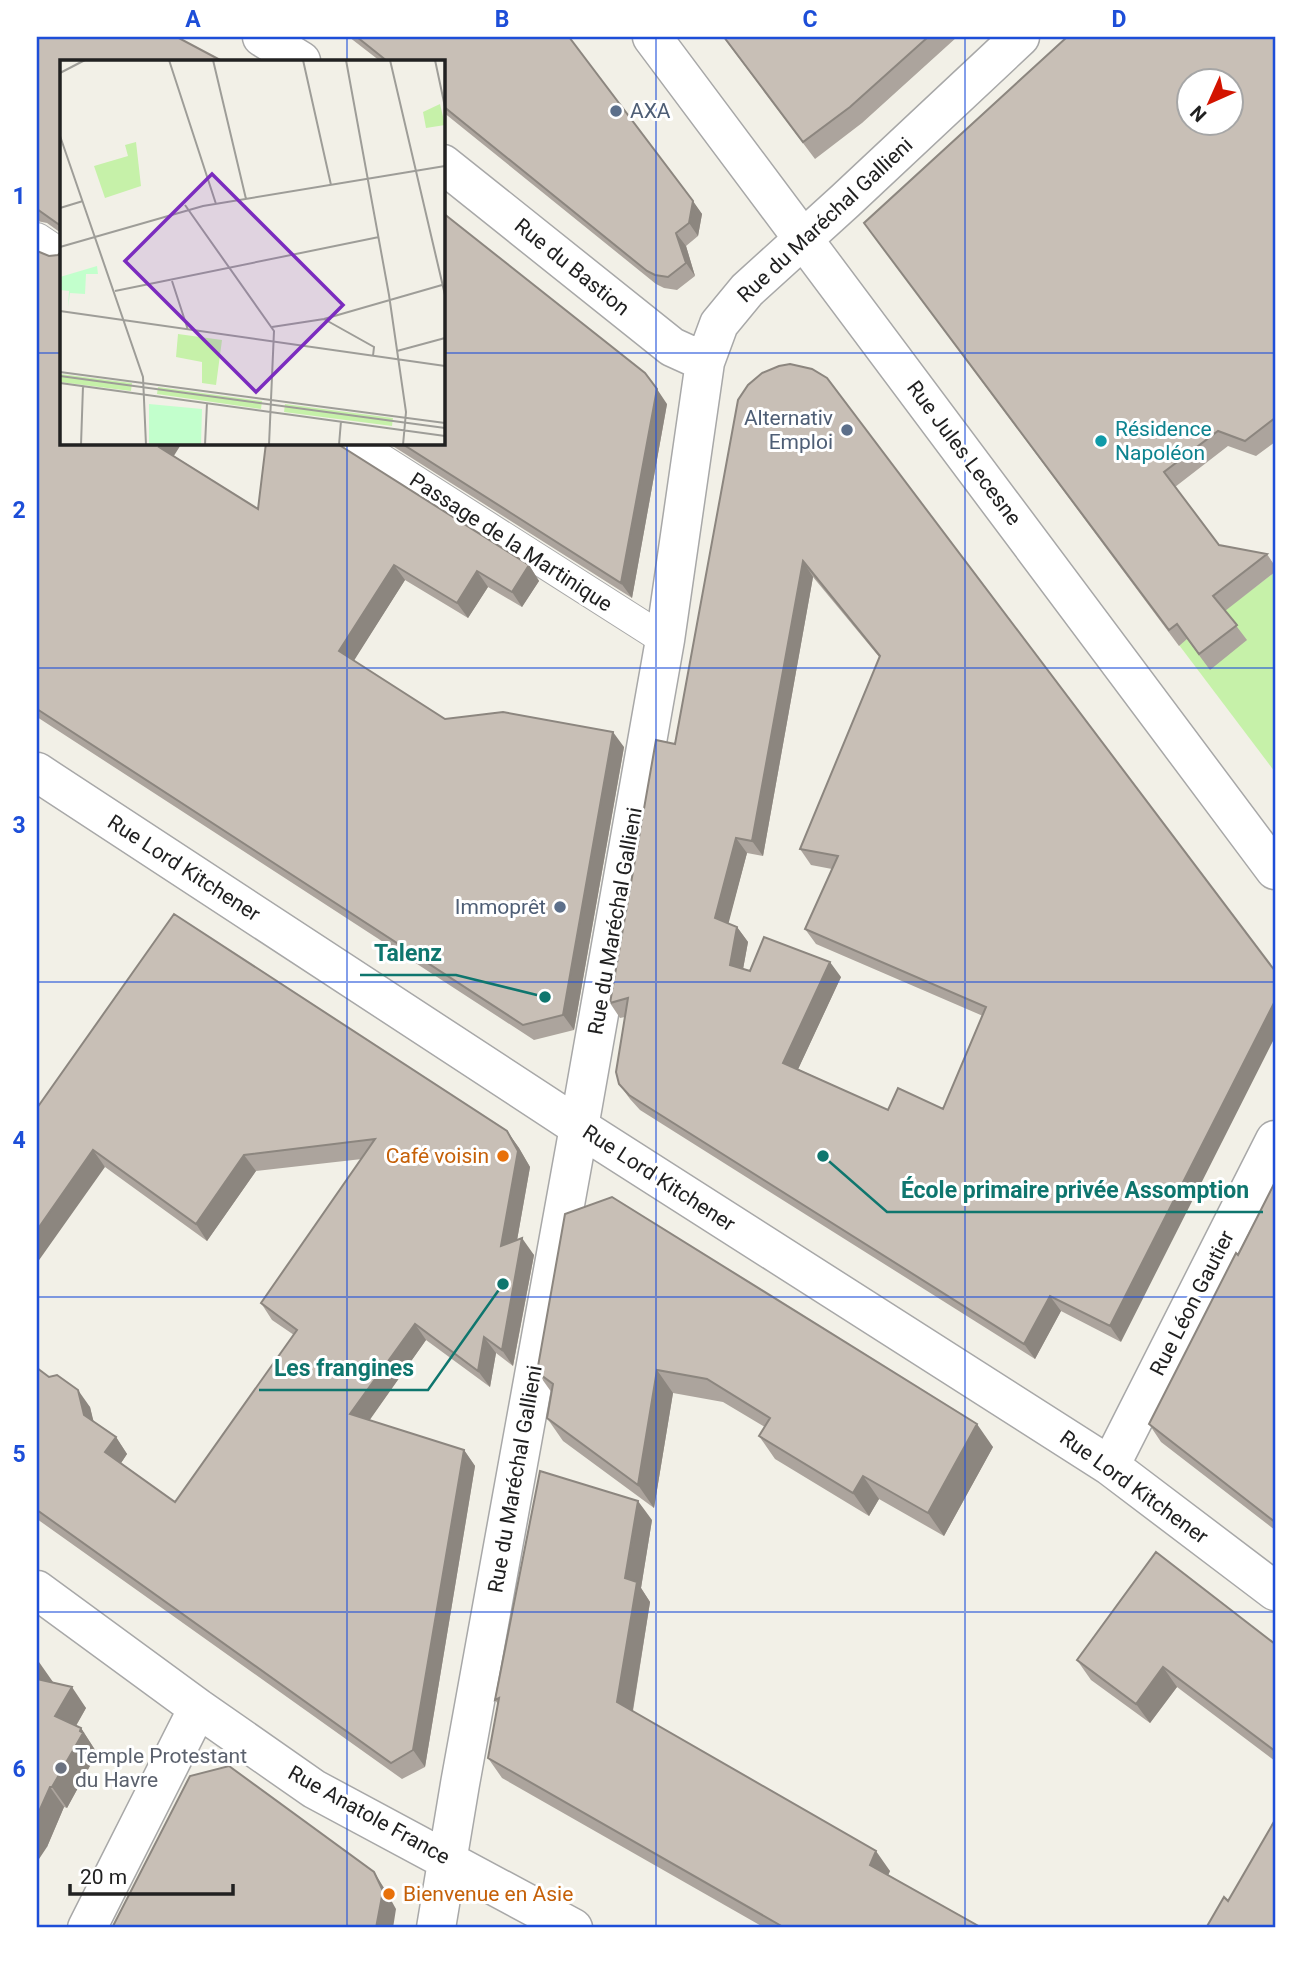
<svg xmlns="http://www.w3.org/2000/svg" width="1312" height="1965" font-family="Roboto,sans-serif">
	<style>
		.grass { fill: #c6f1a9 }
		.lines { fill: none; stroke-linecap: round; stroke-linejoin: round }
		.service-casing { stroke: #a8a8a8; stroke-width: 32 }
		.minor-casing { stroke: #a8a8a8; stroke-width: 41 }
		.service { stroke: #fff; stroke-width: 30 }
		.minor { stroke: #fff; stroke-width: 38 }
		.wall { fill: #aca49d; fill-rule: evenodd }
		.shaded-wall { fill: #8c867f }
		.building { fill: #c8bfb6; stroke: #8c867f; stroke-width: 2; fill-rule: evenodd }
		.grid { fill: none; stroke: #1d4ed8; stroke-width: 2; stroke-opacity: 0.55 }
		.service-dot { fill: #5c6f8a; stroke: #fff; stroke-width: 2.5 }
		.culture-dot { fill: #0f9aa8; stroke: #fff; stroke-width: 2.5 }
		.food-dot { fill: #e8710a; stroke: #fff; stroke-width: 2.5 }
		.worship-dot { fill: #6b7280; stroke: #fff; stroke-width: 2.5 }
		.labels { text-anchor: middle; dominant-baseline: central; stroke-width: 6; stroke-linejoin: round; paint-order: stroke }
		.service-label { font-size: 21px; fill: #4e5e75; stroke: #fff; text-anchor: end }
		.street-label { font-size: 21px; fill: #212121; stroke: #fff }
		.culture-label { font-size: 21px; fill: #0d838f; stroke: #fff; text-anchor: start }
		.food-label { font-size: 21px; fill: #c56008; stroke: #fff; text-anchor: end }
		.worship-label { font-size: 21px; fill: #5b616d; stroke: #fff; text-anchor: start }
		.inset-road { fill: none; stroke: #9e9d98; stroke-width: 2 }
		.view { fill: #7b2cbf; fill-opacity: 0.15; stroke: #7b2cbf; stroke-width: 3.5 }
		.inset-edge { fill: none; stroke: #212121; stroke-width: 3.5 }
		.leader { fill: none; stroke: #0f766e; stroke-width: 2.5 }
		.callout-dot { fill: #0f766e; stroke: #fff; stroke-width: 2.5 }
		.callout-label { font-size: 23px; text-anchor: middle; font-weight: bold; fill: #0f766e; stroke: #fff; stroke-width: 6; stroke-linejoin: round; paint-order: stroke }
		.neatline { fill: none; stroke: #1d4ed8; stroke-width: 2.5 }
		.grid-label { font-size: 23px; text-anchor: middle; font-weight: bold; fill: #1d4ed8 }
	</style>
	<rect width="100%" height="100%" fill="#f2f0e7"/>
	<path class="grass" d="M1275,572V772L1179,645Z"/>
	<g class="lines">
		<g class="service-casing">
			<path id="service" d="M37,238L61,254
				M356,443L665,640"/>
		</g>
		<g class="minor-casing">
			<path id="minor" d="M262,37L301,61
				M652,37L1275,870
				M443,164L672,347L705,362
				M37,772L579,1127L1110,1466L1275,1591
				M1110,1466L1275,1140
				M37,1590L198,1708L314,1789L573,1928
				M87,1928L198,1708
				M436,1928L460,1784L579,1127L665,640L705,362L719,324L747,290L845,201L1020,37"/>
		</g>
		<use href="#service" class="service"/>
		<use href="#minor" class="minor"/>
	</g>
	<path class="wall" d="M37,37L61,61V233L47,223L37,221Z
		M349,37H569L702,214L698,236L686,246L695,276L677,290L664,288L656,284L443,112V61H380Z
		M723,37H957L862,123L815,159Z
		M1275,37V442L1256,456L1228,446L1175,487L1219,545L1267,554L1275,566V572L1225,611L1247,640L1210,670L1187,639L1179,646L864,223Z
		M37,251L174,456L258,509L339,443V445L529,565L539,581L522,607L488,587L468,618L405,580L353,661L445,719L624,747L574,1030L534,1040L37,717Z
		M779,366L1121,1342L1061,1311L1035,1359L640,1110L630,1099L619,1084L625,1017L620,1018L610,1003L675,744ZM813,577L880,658L800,849L811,865L832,869L805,929L816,944L983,1016L943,1109L888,1110L798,1069L841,977L750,971L743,969L748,942L737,927L728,923L747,853L763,856Z
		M667,404L632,598L388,443H443Z
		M37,1108L507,1131L519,1148L530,1167L517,1240L534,1255L513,1366L496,1353L490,1387L426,1340L369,1420L464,1450L475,1466L425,1767L402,1779L37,1519V1368L90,1407L93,1421L116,1437L127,1454L121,1463L175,1502L294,1335L272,1320L261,1303L362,1159L256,1171L207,1241L105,1167Z
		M1275,1182V1530L1161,1442L1149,1424Z
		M565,1214L993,1447L944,1536L879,1499L869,1516L775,1459L759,1436L765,1427L723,1402L673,1393L654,1508L563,1441L547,1418L552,1393L537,1372Z
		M652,1520L641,1588L650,1602L633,1711L890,1871L888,1875L982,1928H765L502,1778L488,1758L498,1704L495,1700Z
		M1275,1644V1761L1177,1687L1150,1723L1091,1680L1077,1660Z
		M37,1661L53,1683L86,1708L76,1726L81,1728L97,1753L67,1808L64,1807L47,1847Z"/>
	<path class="shaded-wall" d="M693,201L702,214L698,236L689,223Z
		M676,233L686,246L695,276L686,263Z
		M657,389L667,404L632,598L621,583Z
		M162,443H182L170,462L159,447Z
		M803,561L813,577L763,856L752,841Z
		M394,565L405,580L350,667L339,651Z
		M529,565L539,581L522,607L512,592Z
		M477,571L488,587L468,618L457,603Z
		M613,732L624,747L574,1030L563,1015Z
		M736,838L747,853L726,933L715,918Z
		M737,927L748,942L741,980L730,965Z
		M830,962L841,977L794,1078L783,1063Z
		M1275,1001V1037L1121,1342L1110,1326Z
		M507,1131L519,1148L530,1167L513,1263L501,1246Z
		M93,1150L105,1167L37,1263V1230Z
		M244,1155L256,1171L207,1241L196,1224Z
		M522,1238L534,1255L513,1366L502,1350Z
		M1050,1296L1061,1311L1035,1359L1024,1344Z
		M415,1324L426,1340L362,1431L350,1414Z
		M484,1337L496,1353L490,1387L478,1371Z
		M657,1370L673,1393L654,1508L638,1485Z
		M78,1390L90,1407L96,1431L84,1415Z
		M977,1424L993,1447L944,1536L928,1513Z
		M116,1437L127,1454L117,1469L105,1452Z
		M464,1450L475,1466L425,1767L413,1750Z
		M863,1476L879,1499L869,1516L853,1493Z
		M638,1501L652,1520L641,1588L650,1602L631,1721L617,1702L625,1578Z
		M39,1662L53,1682L43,1697L37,1688V1665Z
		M1163,1667L1177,1687L1150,1723L1136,1704Z
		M72,1687L86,1708L70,1736L55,1716Z
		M81,1728L97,1753L67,1808L52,1787Z
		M50,1787L64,1807L47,1847L37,1862V1816Z
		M876,1851L890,1871L884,1884L870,1865Z
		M374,1872L386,1891L396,1909L393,1928H376Z"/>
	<path class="building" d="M37,37H177L222,61H61V226L37,209Z
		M357,37H569L693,201L689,223L676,233L686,263L668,277L655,275L647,271L443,106V61H387Z
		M724,37H928L850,107L803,142Z
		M1067,37H1275V418L1245,441L1218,431L1164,472L1219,545L1267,554L1213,596L1237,625L1199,654L1177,624L1169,630L864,223ZM1189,80H1231V122H1189Z
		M443,213L645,373L657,389L621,583L401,443H443Z
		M37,251L49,256L58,255L61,252V443H162L159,447L258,509L266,443H336L529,565L512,592L477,571L457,603L394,565L339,651L445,719L503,712L613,732L563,1015L523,1025L37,709Z
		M790,364L812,369L827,378L1275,971V1001L1110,1326L1050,1296L1024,1344L629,1095L619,1084L616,1072L628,998L610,1003L656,740L675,744L738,400L748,385L762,373L779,366ZM803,561L880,656L800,849L838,856L805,929L986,1007L943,1109L898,1088L888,1110L783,1063L830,962L764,937L750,971L730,965L737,927L715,918L736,838L752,841Z
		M174,914L507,1131L518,1151L501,1246L522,1238L502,1350L484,1337L478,1371L415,1324L350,1414L464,1450L413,1750L391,1763L37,1510V1368L49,1377L57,1375L78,1390L84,1415L116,1437L105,1452L175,1502L297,1330L261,1303L375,1139L244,1155L196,1224L93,1150L37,1230V1108Z
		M1275,1182V1522L1149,1424L1236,1253L1238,1255Z
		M612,1197L977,1424L928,1513L863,1476L853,1493L759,1436L770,1418L707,1379L657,1370L638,1485L547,1418L553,1384L537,1372L565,1214Z
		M540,1471L638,1501L625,1578L637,1582L617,1702L876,1851L870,1865L982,1928H785L488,1758L499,1698L495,1700Z
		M1156,1552L1275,1644V1751L1163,1667L1136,1704L1077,1660Z
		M37,1679L72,1687L55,1716L81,1728L80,1731L83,1733L52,1787H50L37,1816Z
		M229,1766L374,1872L383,1891L376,1928H112L190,1776Z
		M1275,1820V1928H1206L1224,1897L1228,1901Z"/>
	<path class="grid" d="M347,37V61M656,37V1928M965,37V1928M37,353H61M443,353H1275M347,443V1928M37,668H1275M37,982H1275M37,1297H1275M37,1612H1275"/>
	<g class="service-dot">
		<circle cx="616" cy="111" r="7"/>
		<circle cx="847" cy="430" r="7"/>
		<circle cx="560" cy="907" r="7"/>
	</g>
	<circle class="culture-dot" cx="1101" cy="441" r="7"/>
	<g class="food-dot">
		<circle cx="503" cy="1156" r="7"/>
		<circle cx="389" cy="1894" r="7"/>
	</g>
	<circle class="worship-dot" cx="61" cy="1768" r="7"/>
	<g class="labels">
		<g class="service-label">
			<text x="630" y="111" text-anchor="start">AXA</text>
			<text x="833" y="418">Alternativ<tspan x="833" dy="24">Emploi</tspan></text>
			<text x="546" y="907">Immoprêt</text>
		</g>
		<g class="street-label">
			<text transform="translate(825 220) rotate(-43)">Rue du Maréchal Gallieni</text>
			<text transform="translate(572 267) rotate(39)">Rue du Bastion</text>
			<text transform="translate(964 453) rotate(53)">Rue Jules Lecesne</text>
			<text transform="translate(511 542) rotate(33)">Passage de la Martinique</text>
			<text transform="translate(184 868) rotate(33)">Rue Lord Kitchener</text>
			<text transform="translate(615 921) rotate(-80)">Rue du Maréchal Gallieni</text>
			<text transform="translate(659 1178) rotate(33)">Rue Lord Kitchener</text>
			<text transform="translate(1192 1303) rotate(-63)">Rue Léon Gautier</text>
			<text transform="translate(515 1479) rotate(-80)">Rue du Maréchal Gallieni</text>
			<text transform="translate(1134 1487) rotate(36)">Rue Lord Kitchener</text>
			<text transform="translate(369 1815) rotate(29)">Rue Anatole France</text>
		</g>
		<g class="culture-label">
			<text x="1115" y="429">Résidence<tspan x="1115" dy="24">Napoléon</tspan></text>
		</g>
		<g class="food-label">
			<text x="489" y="1156">Café voisin</text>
			<text x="403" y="1894" text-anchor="start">Bienvenue en Asie</text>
		</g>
		<g class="worship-label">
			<text x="75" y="1756">Temple Protestant<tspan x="75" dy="24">du Havre</tspan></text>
		</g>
	</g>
	<g transform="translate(60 60)">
		<rect width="385" height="385" fill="#f2f0e7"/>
		<path d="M380,44L385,65L366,68L363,52ZM76,82L81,126L45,138L34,106L68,96L65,85ZM118,274L162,280L156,325L142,323V302L116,297ZM0,314L72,323L71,331L0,322ZM98,327L202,341L201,349L97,334ZM225,344L333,358L332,366L224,352Z" fill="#c6f1a9"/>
		<path d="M37,206L38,214H26L25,234L10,233L8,247L9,231L0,230V217ZM89,344L142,349L141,385H89Z" fill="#c2ffcc"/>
		<path class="inset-road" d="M109,0L156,144M153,0L186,139M243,0L271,125M286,0L329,235L346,352L343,385M330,0L385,235M375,0L385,47M0,13L25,0M0,76L83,317L86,385M125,145L214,271L209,385M0,148L23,141M0,187L143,146L385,106M112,221L128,270M55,231L319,177M0,251L385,306M264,259L314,287L313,296M212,267L264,259L382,225M337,291L385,278M0,312L385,363M0,316L385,368M0,323L385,376M21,385L23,326M145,385L147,343M279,385L281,361"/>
		<path class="view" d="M152,114L283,245L196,332L65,201Z"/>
		<rect width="385" height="385" class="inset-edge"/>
	</g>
	<path class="leader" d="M545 997L456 975H360M823 1156L887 1212H1263M503 1284L428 1390H259"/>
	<g class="callout-dot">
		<circle cx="545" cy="997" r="7"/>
		<circle cx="823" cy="1156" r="7"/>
		<circle cx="503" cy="1284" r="7"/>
	</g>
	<g class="callout-label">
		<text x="408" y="961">Talenz</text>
		<text x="1075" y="1198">École primaire privée Assomption</text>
		<text x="344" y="1376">Les frangines</text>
	</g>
	<rect width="1312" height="1965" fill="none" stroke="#ffffff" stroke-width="77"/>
	<g transform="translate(1210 102) rotate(225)"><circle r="33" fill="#ffffff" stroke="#a6a6a6" stroke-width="2"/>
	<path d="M0-5L12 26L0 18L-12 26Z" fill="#d31400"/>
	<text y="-10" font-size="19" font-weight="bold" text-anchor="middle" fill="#212121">N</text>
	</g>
	<path d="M70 1884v10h163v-10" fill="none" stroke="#212121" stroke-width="3.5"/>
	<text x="80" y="1884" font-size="21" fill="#212121" stroke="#ffffff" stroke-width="5" paint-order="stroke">20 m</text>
	<rect x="38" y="38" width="1236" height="1888" class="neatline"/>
	<g class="grid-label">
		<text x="193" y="27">A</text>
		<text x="502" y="27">B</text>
		<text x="810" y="27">C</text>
		<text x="1119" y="27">D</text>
		<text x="19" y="204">1</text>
		<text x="19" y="518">2</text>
		<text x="19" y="833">3</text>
		<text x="19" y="1148">4</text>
		<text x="19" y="1462">5</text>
		<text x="19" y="1777">6</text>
	</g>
</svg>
